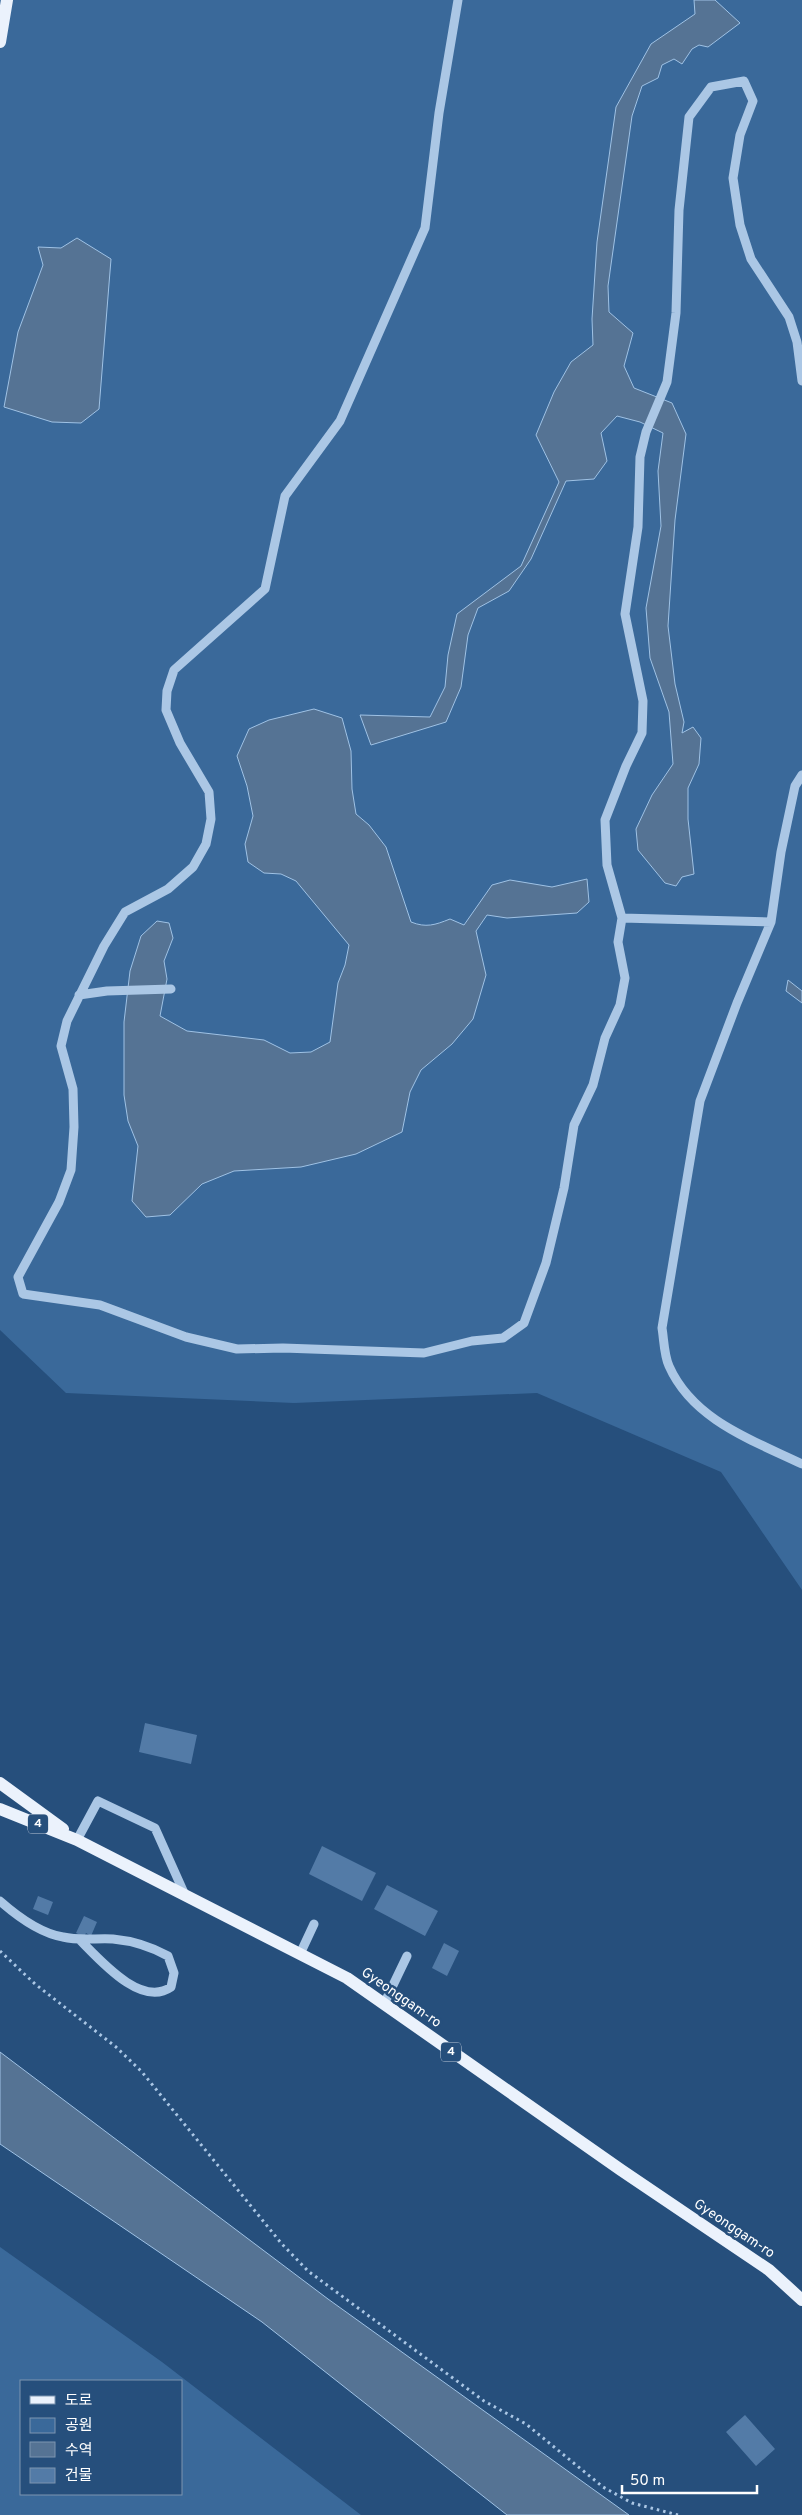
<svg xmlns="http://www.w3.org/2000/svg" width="802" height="2515" font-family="Overpass,'Noto Sans KR',sans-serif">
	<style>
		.green { fill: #3a699a; fill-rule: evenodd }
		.water { fill: #557394; stroke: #9fc2e5 }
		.building { fill: #537ba7 }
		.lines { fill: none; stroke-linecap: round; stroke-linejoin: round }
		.path { stroke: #abc7e5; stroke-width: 3; stroke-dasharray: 2.5 4; stroke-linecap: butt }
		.minor { stroke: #abc7e5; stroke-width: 9 }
		.major { stroke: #ebf2fc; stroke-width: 12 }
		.labels { text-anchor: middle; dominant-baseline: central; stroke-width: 5; stroke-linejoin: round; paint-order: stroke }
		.shield { fill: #264f7c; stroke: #becad8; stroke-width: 1 }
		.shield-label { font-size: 12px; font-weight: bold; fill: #fff }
		.street-label { font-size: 14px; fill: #fff; stroke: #264f7c }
	</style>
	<rect width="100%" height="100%" fill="#264f7c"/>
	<path class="green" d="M0,0H802V1590L721,1472L537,1393L294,1403L66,1393L0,1330Z
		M0,2247L162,2362L361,2515H0ZM21,2381H181V2494H21Z"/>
	<path class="water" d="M694,0H715L740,23L708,47L699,45L692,49L682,64L674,59L662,65L658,78L642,86L632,116L608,286L609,312L633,333L624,366L634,388L672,403L686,434L675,520L668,626L675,684L684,722L682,733L693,727L701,738L699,764L688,788V819L694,874L682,877L676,886L665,883L638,850L636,829L652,795L673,764L669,712L650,658L646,608L661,526L658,471L663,433L640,422L617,416L601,433L607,461L594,479L566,481L531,559L509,591L478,608L468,635L461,687L446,722L371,745L360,715L430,717L445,687L448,655L457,614L521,566L559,482L536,435L554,392L571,362L593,345L592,319L597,242L616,107L651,44L695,14Z
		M77,238L111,259L99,409L81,423L52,422L4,407L18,332L43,265L38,247L61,248Z
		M314,709L342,718L351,751L352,789L356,814L369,825L386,847L411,922C426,928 435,925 450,919L464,925L492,885L510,880L552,887L587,879L589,902L577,913L507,918L487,915L476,931L486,975L473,1019L452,1044L421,1070L410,1092L402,1132L356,1154L301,1167L234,1171L202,1184L170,1215L146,1217L132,1201L138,1146L128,1121L124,1095V1022L130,971L141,936L157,921L169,923L173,938L164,961L167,979L160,1016L187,1031L264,1040L290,1053L311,1052L330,1042L338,983L345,965L349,945L296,881L281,874L264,873L248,862L245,844L253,816L247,786L237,756L249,729L269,720Z
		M788,980L802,991V1003L786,991Z
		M0,2052L328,2299L629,2515H507L262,2322L0,2144Z"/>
	<path class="building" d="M145,1723L197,1735L191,1764L139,1752Z
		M322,1846L376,1873L362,1901L309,1874Z
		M387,1885L438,1911L425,1936L374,1909Z
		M38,1896L53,1902L48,1915L33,1909Z
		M84,1916L97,1922L91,1936L86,1933L84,1937L76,1933Z
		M444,1943L459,1951L447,1976L432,1968Z
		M745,2415L775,2449L756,2466L726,2432Z"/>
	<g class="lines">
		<path class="path" d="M0,1951L35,1984L116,2047L142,2072L281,2243L308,2271L484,2401L526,2424L603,2487L632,2503L678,2515"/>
		<path class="minor" d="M458,0L439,113L425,228L340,421L285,496L265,589L174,670L167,691L166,710L180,743L209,792L211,819L206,844L193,867L168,889L125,912L104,946L67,1021L61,1046L73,1089L74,1127L71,1170L59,1202L18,1277L23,1294L100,1305L186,1337L237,1349L283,1348L424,1353L472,1341L503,1338L524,1323L546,1263L564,1188L574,1125L593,1085L605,1038L620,1005L625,978L618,942L622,918
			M802,775L795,786L781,852L771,922L737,1003L700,1101L662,1328C664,1340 664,1355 669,1366C693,1420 752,1440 802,1464
			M771,922L622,918L607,865L605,820L626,766L642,733L643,701L625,614L638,527L640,457L646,432L667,382L676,313L679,210L689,117L711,87L744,81L753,101L740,135L733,178L740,225L751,259L789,317L797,342L802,381
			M79,995L107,991L171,989
			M77,1840L98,1801L155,1828L185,1895
			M0,1901C17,1916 40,1933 63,1937C80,1941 96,1938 113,1939C134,1941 150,1946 168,1956L174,1973L171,1987C141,2008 100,1960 79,1939
			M300,1954L314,1924
			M384,2004L407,1956"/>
		<path class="major" d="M0,42L7,0
			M0,1783L63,1829
			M0,1809L77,1840L347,1978L621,2170L769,2270L802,2300"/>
	</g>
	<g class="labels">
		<g class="shield">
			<rect x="28" y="1814.5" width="20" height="19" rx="4"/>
			<rect x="441" y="2042.5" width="20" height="19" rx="4"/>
		</g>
		<g class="shield-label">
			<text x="38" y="1824">4</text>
			<text x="451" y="2052">4</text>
		</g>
		<g class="street-label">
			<text transform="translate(401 1998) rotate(35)">Gyeonggam-ro</text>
			<text transform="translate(734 2229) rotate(34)">Gyeonggam-ro</text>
		</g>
	</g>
	<rect x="20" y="2380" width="162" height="115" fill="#264f7c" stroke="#7d95b0"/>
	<rect x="30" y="2396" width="25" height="8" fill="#ebf2fc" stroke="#7d95b0"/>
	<text x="65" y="2405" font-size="15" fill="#ffffff">도로</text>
	<rect x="30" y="2418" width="25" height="15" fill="#3a699a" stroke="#7d95b0"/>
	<text x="65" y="2430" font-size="15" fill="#ffffff">공원</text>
	<rect x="30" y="2442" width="25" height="15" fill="#557394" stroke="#7d95b0"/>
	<text x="65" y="2455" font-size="15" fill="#ffffff">수역</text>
	<rect x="30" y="2468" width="25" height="15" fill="#537ba7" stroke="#7d95b0"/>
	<text x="65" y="2480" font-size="15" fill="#ffffff">건물</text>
	<path d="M622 2485v8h135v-8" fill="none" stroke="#ffffff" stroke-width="2.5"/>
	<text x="630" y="2485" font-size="15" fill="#ffffff" stroke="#264f7c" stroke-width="4" paint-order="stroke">50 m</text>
</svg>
